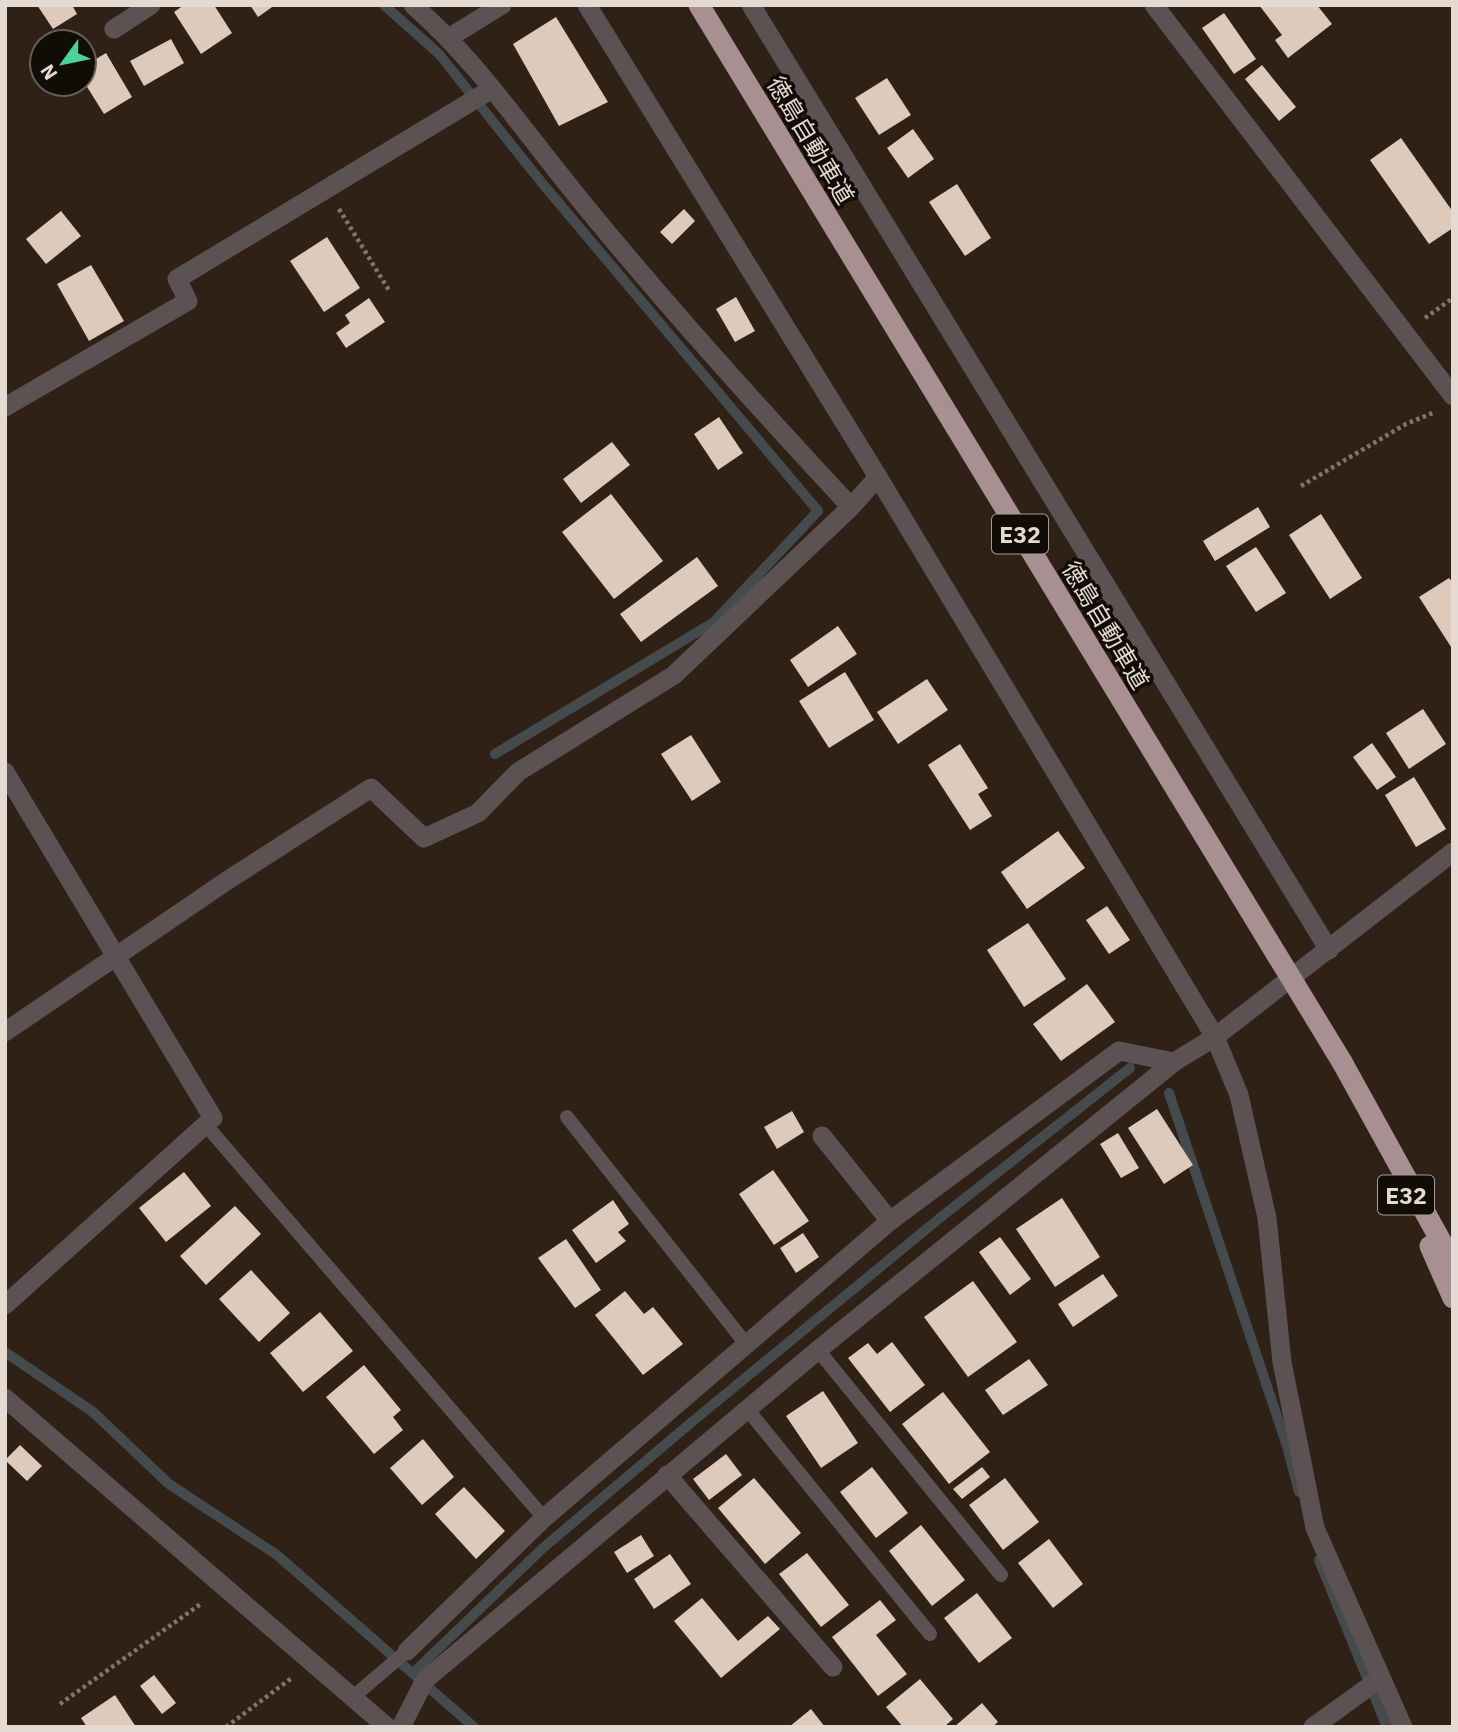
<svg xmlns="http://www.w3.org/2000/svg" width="1458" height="1732" font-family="'IBM Plex Sans','Noto Sans JP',sans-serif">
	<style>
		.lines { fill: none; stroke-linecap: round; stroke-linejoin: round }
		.stream { stroke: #454b4c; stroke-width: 10 }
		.building { fill: #ddcabb }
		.path { stroke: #81756c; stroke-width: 4.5; stroke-dasharray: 3.5 3.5; stroke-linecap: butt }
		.service { stroke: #5c5253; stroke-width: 14 }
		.minor { stroke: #5c5253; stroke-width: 19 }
		.tertiary { stroke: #5c5253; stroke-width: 19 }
		.motorway { stroke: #a89092; stroke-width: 21 }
		.motorway-bridge { stroke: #a89092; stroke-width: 21 }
		.labels { text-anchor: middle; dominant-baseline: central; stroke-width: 7; stroke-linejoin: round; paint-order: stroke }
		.shield { fill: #120c07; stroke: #a59c95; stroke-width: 2 }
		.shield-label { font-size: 23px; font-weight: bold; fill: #e4dad2 }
		.street-label { font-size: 24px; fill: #e4dad2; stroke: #120c07 }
	</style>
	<rect width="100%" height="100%" fill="#2f2116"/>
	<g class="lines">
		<path class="stream" d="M384,5L439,54L542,183L818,511L714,622L495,754
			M1169,1093L1287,1446L1299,1492
			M5,1352L93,1412L169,1484L277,1555L474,1727
			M1319,1560L1387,1727
			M413,1673L543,1548L693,1421L941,1217L1130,1068"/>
	</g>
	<path class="building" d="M37,5H72L77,14L53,29Z
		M184,5H214L232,33L201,54L174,12Z
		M250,5H275L258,17Z
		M1259,5H1317L1332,24L1288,58L1275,40L1282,35Z
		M1224,13L1256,59L1234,74L1202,28Z
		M556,17L608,102L559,126L513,44Z
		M171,39L184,63L144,86L130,61Z
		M106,53L132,97L104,114L84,82V66Z
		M1262,65L1296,107L1279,121L1245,79Z
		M887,78L911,115L879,135L855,98Z
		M913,129L934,159L908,178L887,148Z
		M1401,138L1453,212V228L1429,244L1370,160Z
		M957,184L991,238L965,256L929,202Z
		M684,209L695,221L672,244L660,232Z
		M61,211L81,236L46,264L26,239Z
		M327,237L360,288L324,312L290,261Z
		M91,265L124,321L89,341L57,284Z
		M736,297L755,331L735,342L716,309Z
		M369,298L385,322L346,348L336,333L350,323L345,315Z
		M719,417L743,453L718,470L694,434Z
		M612,442L630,465L581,503L563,479Z
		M611,494L663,561L614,599L562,532Z
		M1258,507L1270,527L1215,561L1203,541Z
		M1321,514L1362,578L1330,599L1289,535Z
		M1256,547L1286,593L1256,612L1226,566Z
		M697,557L718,586L641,642L620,614Z
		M1449,578L1453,583V650L1419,597Z
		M838,626L857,654L808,687L790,660Z
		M845,672L874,720L829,748L799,701Z
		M927,679L948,710L898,744L877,712Z
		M1423,709L1446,744L1409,769L1386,733Z
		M691,735L721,782L692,801L661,754Z
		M1372,743L1396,777L1377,790L1353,757Z
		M960,744L988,788L978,794L992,816L970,830L928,765Z
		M1414,777L1446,829L1416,847L1385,795Z
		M1058,831L1085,868L1027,909L1001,872Z
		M1107,906L1130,940L1109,954L1086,920Z
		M1028,923L1066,979L1024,1007L987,950Z
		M1087,984L1115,1022L1061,1061L1033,1024Z
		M1157,1109L1193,1165L1164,1184L1128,1128Z
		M792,1111L804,1132L777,1149L764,1127Z
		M1118,1133L1139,1168L1121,1178L1100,1144Z
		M773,1170L809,1221L774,1245L739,1194Z
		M184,1172L211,1206L166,1242L139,1208Z
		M1062,1198L1100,1257L1055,1287L1016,1229Z
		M613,1200L629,1224L618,1232L626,1241L596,1263L572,1230Z
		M235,1206L261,1234L206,1285L180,1256Z
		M803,1233L819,1257L796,1273L780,1248Z
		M1000,1237L1031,1279L1010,1295L979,1252Z
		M566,1239L601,1290L575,1308L538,1258Z
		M251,1270L290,1313L259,1342L219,1299Z
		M1103,1274L1118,1296L1073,1327L1058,1304Z
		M973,1281L1017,1342L968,1377L924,1317Z
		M625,1291L644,1314L653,1307L683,1344L643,1375L595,1315Z
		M320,1312L353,1351L303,1392L270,1353Z
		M892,1342L925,1385L890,1412L848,1358L868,1343L877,1354Z
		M1029,1359L1048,1385L1003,1415L985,1390Z
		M364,1365L401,1410L393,1417L403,1430L374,1454L326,1397Z
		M823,1391L858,1443L821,1468L786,1416Z
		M943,1392L990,1452L949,1484L902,1424Z
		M423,1439L454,1477L422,1505L390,1468Z
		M20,1445L42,1466L27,1481L5,1460Z
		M726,1454L742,1475L709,1500L693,1479Z
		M872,1467L908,1513L876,1538L840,1492Z
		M982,1467L990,1477L962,1499L953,1489Z
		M754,1478L801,1533L765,1564L718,1508Z
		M1005,1478L1039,1522L1003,1550L969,1505Z
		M464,1487L505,1531L476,1559L435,1514Z
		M921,1525L965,1580L932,1606L889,1551Z
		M641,1535L654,1556L627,1573L614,1552Z
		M1049,1539L1083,1584L1053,1608L1018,1563Z
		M807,1553L849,1605L821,1627L779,1574Z
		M670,1554L691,1584L654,1609L634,1579Z
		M977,1593L1012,1638L979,1663L944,1618Z
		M702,1598L738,1641L768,1616L780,1629L721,1678L674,1621Z
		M880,1600L896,1620L876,1635L907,1674L878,1696L832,1637Z
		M154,1675L176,1703L162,1714L140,1686Z
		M920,1679L953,1719L944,1727H903L886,1707Z
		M115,1695L136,1727H87L81,1718Z
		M982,1703L998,1722L992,1727H954Z
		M811,1709L825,1727H789Z"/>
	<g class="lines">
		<path class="path" d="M339,209L390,292
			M1425,318L1453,298
			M1301,486L1406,424L1435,412
			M60,1704L202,1603
			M226,1727L293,1677"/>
		<path class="service" d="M567,1117L746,1344
			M205,1124L544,1518
			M818,1350L1001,1575
			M747,1409L930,1634
			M353,1697L407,1651"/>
		<path class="minor" d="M413,5C475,59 521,127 573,191C661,300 755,404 851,507L878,477
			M751,5L1329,950
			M1154,5L1453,396
			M114,29L151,5
			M450,37L502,5
			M5,407L188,301L177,279L492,89
			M5,772L213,1118L5,1305
			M5,1032L228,880L371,788L424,838L478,813L518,772L674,675L851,507
			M822,1136L890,1221
			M5,1398L387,1727
			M667,1475L833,1667
			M407,1651L544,1518L890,1221L1119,1051L1174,1062
			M401,1727L425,1680L818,1350L1174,1062L1215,1037L1453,852
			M1313,1727L1381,1678"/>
		<path class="tertiary" d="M587,5L878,477L1215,1037L1239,1095L1267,1218L1282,1362L1315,1528L1403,1727"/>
		<path class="motorway" d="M1342,1062L1453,1263
			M1430,1246L1453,1298"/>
		<path class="motorway-bridge" d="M699,5L1342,1062"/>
	</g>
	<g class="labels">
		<g class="shield">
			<rect x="992" y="514.5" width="56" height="39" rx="5"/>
			<rect x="1378" y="1175.5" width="56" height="39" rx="5"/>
		</g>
		<g class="shield-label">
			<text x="1020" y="534">E32</text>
			<text x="1406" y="1195">E32</text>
		</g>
		<g class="street-label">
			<text transform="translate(811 140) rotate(59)">徳島自動車道</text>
			<text transform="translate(1106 625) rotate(59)">徳島自動車道</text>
		</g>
	</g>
	<rect width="1458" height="1732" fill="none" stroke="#e4dad2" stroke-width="14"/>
	<g transform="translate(63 63) rotate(237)"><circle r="33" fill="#120c07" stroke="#665e58" stroke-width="2"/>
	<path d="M0-5L12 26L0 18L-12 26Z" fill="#4cd39a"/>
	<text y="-10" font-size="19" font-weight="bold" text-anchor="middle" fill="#e4dad2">N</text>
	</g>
</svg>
